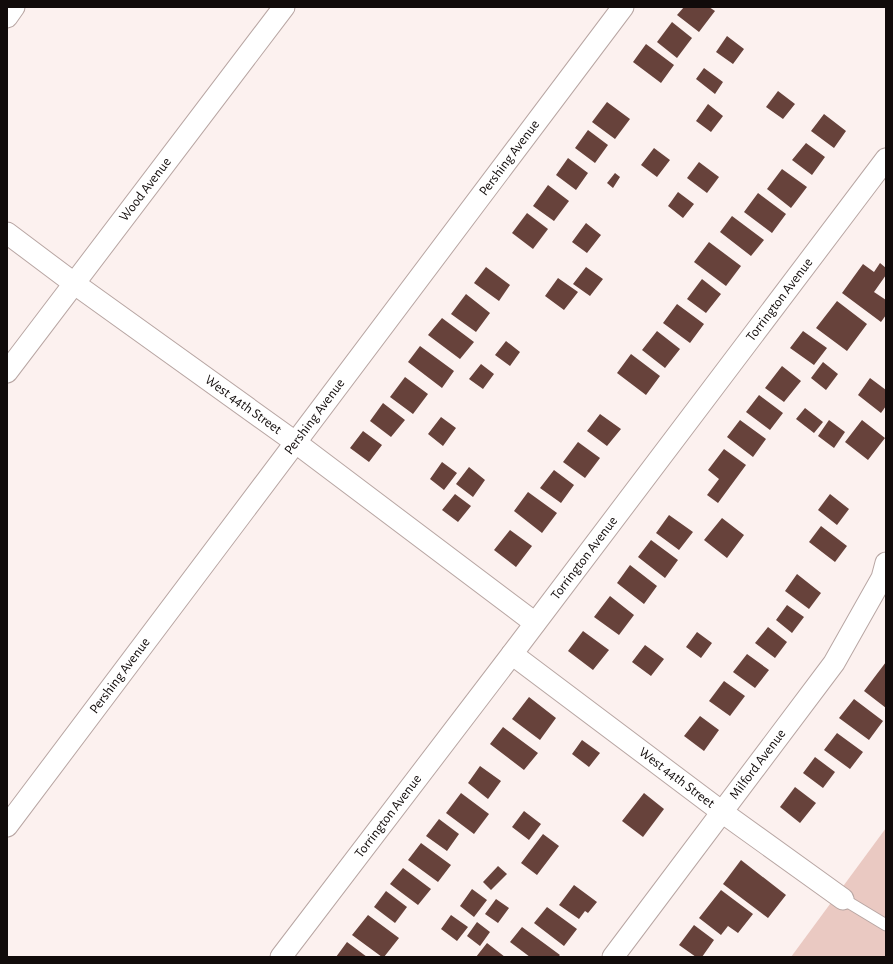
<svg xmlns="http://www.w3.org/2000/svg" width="893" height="964" font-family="'Alegreya Sans',sans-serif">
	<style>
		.green { fill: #eac9c2 }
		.building { fill: #67423b }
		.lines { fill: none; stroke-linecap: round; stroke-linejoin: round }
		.lane-casing { stroke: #b8a6a3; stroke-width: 13 }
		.street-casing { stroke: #b8a6a3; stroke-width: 23 }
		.lane { stroke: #fff; stroke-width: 11 }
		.street { stroke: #fff; stroke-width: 21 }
		.labels { text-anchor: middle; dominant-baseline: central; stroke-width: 4; stroke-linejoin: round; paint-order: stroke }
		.street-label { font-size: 14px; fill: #110b0a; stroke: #fff }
	</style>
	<rect width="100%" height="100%" fill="#fcf1ef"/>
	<path class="green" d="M886,828V957H791Z"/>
	<path class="building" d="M684,7H709L715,11L699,32L677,15Z
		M672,22L692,38L677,58L657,42Z
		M727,36L744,49L733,64L716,52Z
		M646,44L674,65L661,83L633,62Z
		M704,68L723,82L715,94L696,79Z
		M778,91L795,104L783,119L766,107Z
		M607,102L630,119L615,139L592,122Z
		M708,104L723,116L711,132L696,121Z
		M824,114L846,131L834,148L811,131Z
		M588,130L608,145L595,163L575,148Z
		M806,143L825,157L812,175L792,160Z
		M654,148L670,160L657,177L641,165Z
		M568,158L588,173L576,190L556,175Z
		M699,162L719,177L707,193L687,178Z
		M782,169L807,187L791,208L767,189Z
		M615,173L620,177L613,188L607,183Z
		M548,185L569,201L554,221L533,206Z
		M678,192L694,204L683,218L668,206Z
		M758,193L786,214L772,233L744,212Z
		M527,213L548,229L533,249L512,233Z
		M732,216L764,240L751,256L720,232Z
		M586,223L601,235L587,253L572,242Z
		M709,242L741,266L726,286L694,262Z
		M880,263L886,268V275L874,292L886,300V315L881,322L842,293L863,264L874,272Z
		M486,267L510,285L499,301L474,283Z
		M586,267L603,279L590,296L573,284Z
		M558,278L578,292L564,310L545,296Z
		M702,279L721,294L706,313L687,299Z
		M466,294L490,313L476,332L451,314Z
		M837,301L867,324L847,351L816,328Z
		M677,304L704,324L690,343L663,323Z
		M442,318L474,342L460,359L428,335Z
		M657,331L680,349L665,368L642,350Z
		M803,331L827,348L814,365L790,348Z
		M506,341L520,352L510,366L495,355Z
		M420,346L454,371L442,388L408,362Z
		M631,354L660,376L646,395L617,373Z
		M823,362L838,374L826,390L811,378Z
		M481,364L494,374L483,389L469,379Z
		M782,366L801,381L784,402L765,388Z
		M405,377L428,394L413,414L390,397Z
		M870,378L886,390V406L881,413L858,395Z
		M759,395L783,413L770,430L746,412Z
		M383,403L405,420L391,437L370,421Z
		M805,408L823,422L814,433L796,419Z
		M600,414L621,429L607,446L587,431Z
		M441,417L456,428L443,446L428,434Z
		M740,420L766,439L753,457L727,437Z
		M829,420L845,432L834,448L818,436Z
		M862,420L885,438L868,460L845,442Z
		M363,431L382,445L369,462L350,448Z
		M578,442L600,458L585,478L563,462Z
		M724,449L746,465L718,503L707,495L719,479L708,470Z
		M442,462L457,473L444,490L430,479Z
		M469,467L485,480L473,497L456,484Z
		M554,470L574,485L561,503L540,488Z
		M528,492L557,513L542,533L514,511Z
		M455,494L471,506L458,522L442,510Z
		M830,494L849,509L837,525L818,510Z
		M669,515L693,532L679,550L656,533Z
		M722,518L744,535L727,558L704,540Z
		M821,526L847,546L835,562L809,542Z
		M510,530L532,546L516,567L494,550Z
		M651,540L678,560L665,578L638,557Z
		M630,565L657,586L644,604L617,583Z
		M797,574L821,593L809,609L785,591Z
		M610,596L634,615L619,635L594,617Z
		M787,605L804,617L792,633L776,620Z
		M768,627L787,642L775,658L755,643Z
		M583,631L609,650L593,670L568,651Z
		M697,632L712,643L701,658L686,647Z
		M645,645L664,659L651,676L632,662Z
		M747,654L769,670L755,688L733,672Z
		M886,662V708L864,691Z
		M724,681L745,696L730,716L709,701Z
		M529,697L556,718L540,740L512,719Z
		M854,699L883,721L869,740L839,718Z
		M700,716L719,730L704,751L684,736Z
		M503,727L538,753L524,770L490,744Z
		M837,733L863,752L850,769L824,750Z
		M582,740L600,753L589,767L572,754Z
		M815,757L835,772L823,788L803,773Z
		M480,766L501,781L488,799L468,783Z
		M795,787L816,803L800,823L780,807Z
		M461,793L489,814L474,834L446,813Z
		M644,793L664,809L643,837L622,821Z
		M524,811L541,824L529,840L512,827Z
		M439,819L459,834L447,851L426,836Z
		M543,834L559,846L537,875L521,863Z
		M421,843L451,865L438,882L408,860Z
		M741,860L786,895L768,918L723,884Z
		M498,866L507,874L491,890L483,882Z
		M403,868L431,889L418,905L390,884Z
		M574,885L597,902L588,913L585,911L579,919L559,905Z
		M472,889L487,900L474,917L460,906Z
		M721,890L753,914L738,933L728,926L721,935L699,918Z
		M386,891L407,907L395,923L374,907Z
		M496,899L509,908L498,923L485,914Z
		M547,907L577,929L564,946L534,923Z
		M368,915L399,938L384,957H382L352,935Z
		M451,915L468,927L457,941L441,929Z
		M477,922L490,932L480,946L467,936Z
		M694,925L714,940L702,957H696L679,945Z
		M522,927L560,955L558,957H530L510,942Z
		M347,942L367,957H336Z
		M487,943L505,957H476Z"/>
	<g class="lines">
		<g class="lane-casing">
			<path id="lane" d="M843,899L886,925"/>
		</g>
		<g class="street-casing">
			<g id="street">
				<path d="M7,17L14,7"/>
				<path id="s1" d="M7,233L75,284L295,442L535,623"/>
				<path id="s2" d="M7,372L284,7"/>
				<path id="s3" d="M512,654L722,812L843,899"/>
				<path id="s4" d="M7,826L623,7"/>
				<path id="s5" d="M281,957L512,654L886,159"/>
				<path id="s6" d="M613,957L834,663L882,578L886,563"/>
			</g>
		</g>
		<use href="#lane" class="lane"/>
		<use href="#street" class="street"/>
	</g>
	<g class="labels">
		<g class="street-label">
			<text stroke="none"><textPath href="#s4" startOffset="836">Pershing Avenue</textPath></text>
			<text stroke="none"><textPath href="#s2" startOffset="229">Wood Avenue</textPath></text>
			<text stroke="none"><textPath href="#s5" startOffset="825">Torrington Avenue</textPath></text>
			<text stroke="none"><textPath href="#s1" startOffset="292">West 44th Street</textPath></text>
			<text stroke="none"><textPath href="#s4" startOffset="512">Pershing Avenue</textPath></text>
			<text stroke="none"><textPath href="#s5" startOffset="501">Torrington Avenue</textPath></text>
			<text stroke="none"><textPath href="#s4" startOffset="188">Pershing Avenue</textPath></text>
			<text stroke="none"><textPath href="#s6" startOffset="241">Milford Avenue</textPath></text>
			<text stroke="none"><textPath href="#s3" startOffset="206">West 44th Street</textPath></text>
			<text stroke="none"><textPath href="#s5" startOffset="177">Torrington Avenue</textPath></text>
		</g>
	</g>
	<rect width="893" height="964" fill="none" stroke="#110b0a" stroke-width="16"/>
</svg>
